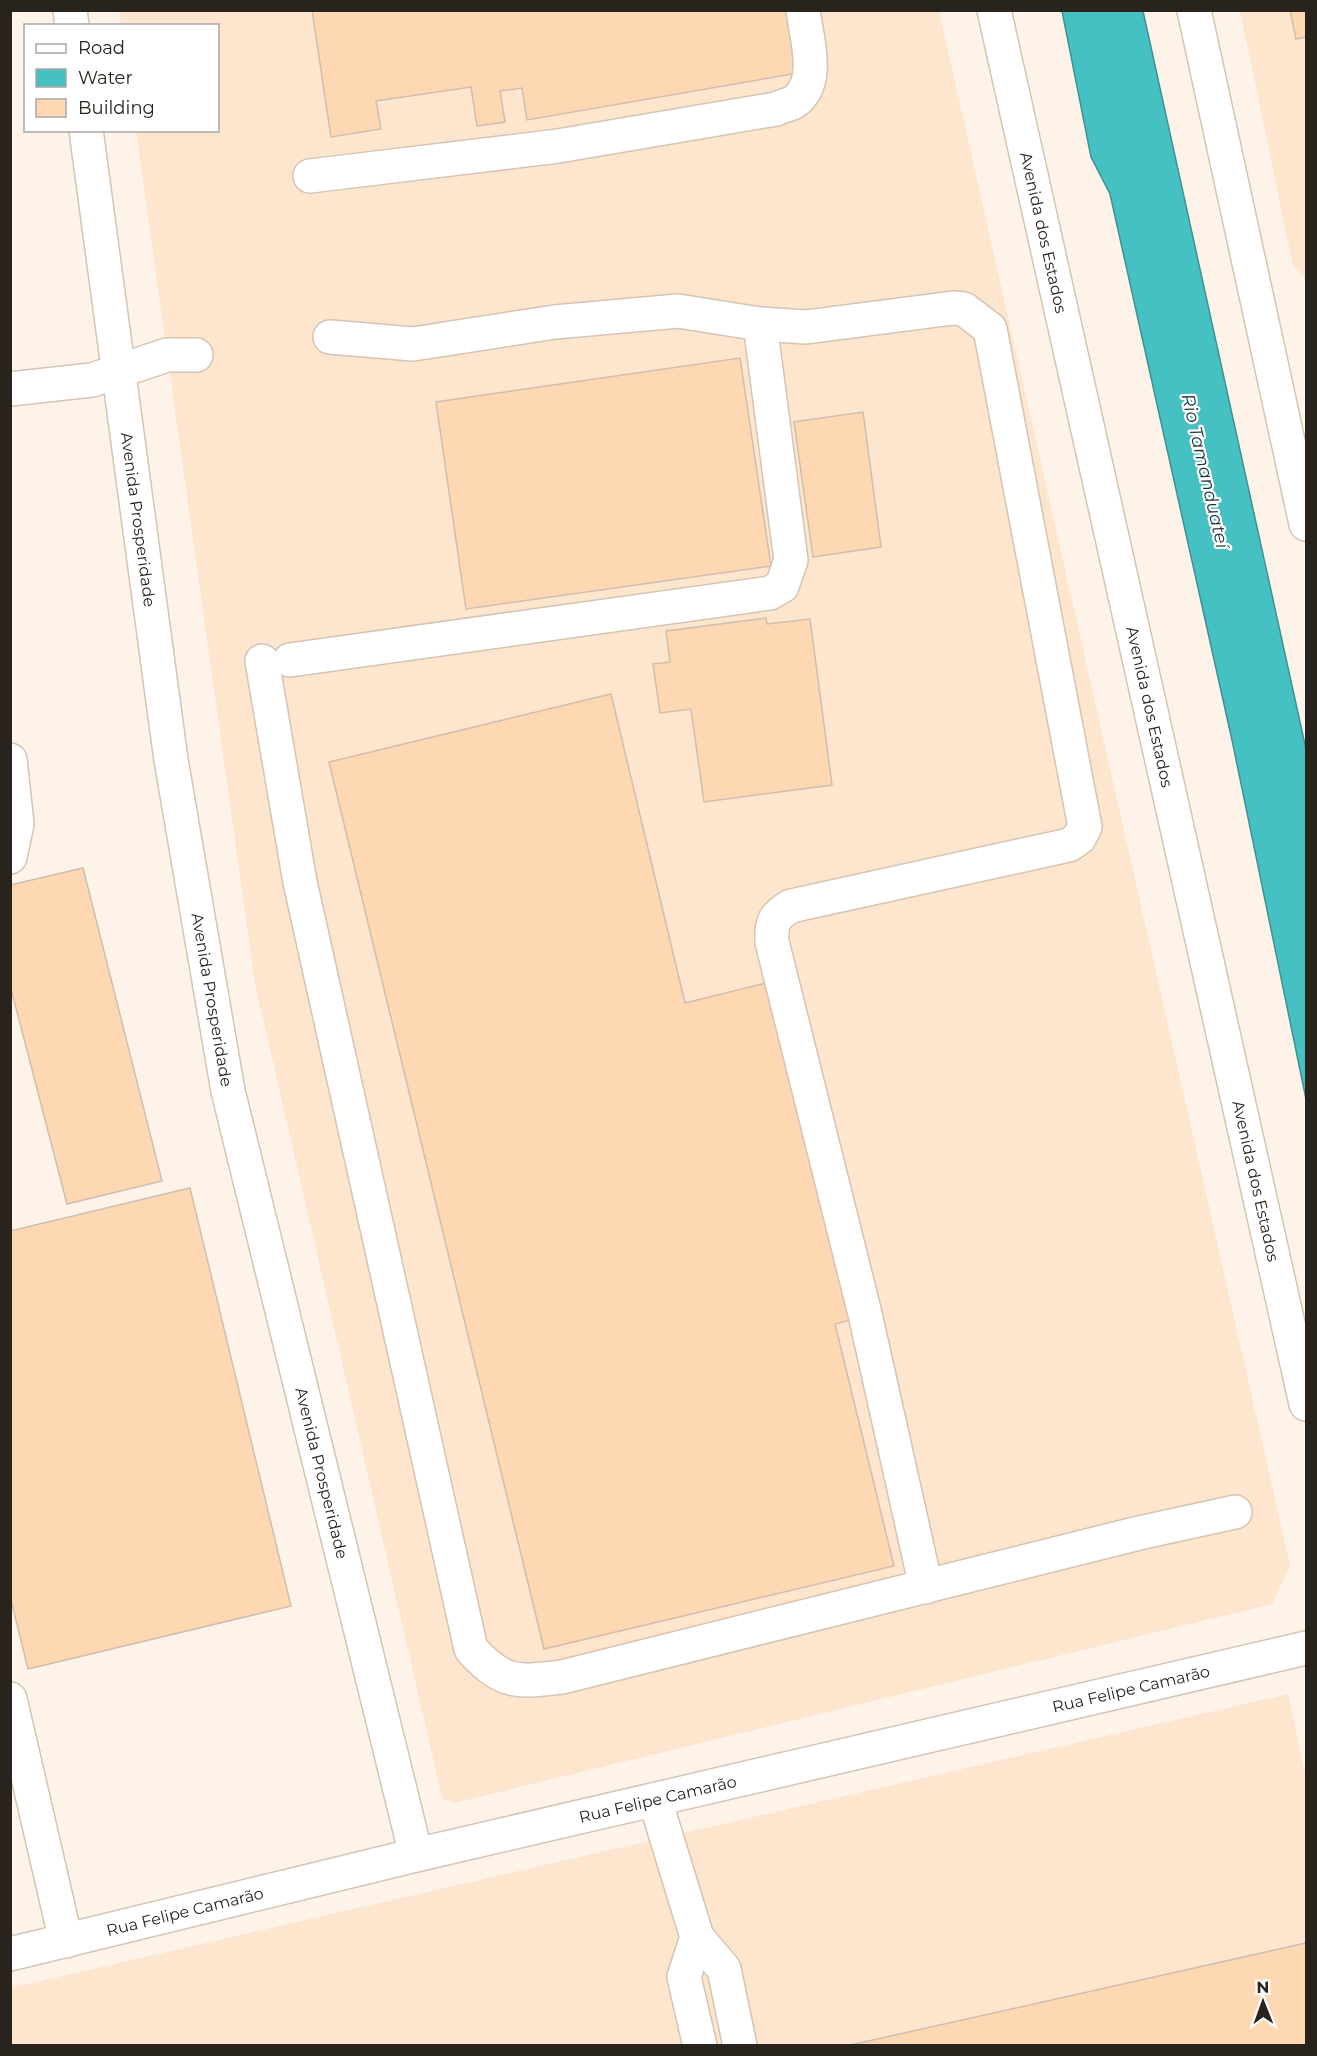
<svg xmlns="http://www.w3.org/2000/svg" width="1317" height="2056" font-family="Montserrat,sans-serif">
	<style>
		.built { fill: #fde5ce }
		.water { fill: #45c1c3; stroke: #3d9291; stroke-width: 1.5 }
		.building { fill: #fdd8b2; stroke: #cfbeae; stroke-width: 1.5 }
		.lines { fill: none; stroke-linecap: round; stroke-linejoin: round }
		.minor-casing { stroke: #d5c4b3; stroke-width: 36 }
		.major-casing { stroke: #d5c4b3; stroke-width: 36 }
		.highway-casing { stroke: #d5c4b3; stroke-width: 36 }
		.minor { stroke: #fff; stroke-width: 33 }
		.major { stroke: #fff; stroke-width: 33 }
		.highway { stroke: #fff; stroke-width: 33 }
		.labels { text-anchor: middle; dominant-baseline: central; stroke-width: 4.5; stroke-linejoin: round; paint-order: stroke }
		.street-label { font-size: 16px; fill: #29231d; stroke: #fff }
		.water-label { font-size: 18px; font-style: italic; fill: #1e3434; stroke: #fff }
	</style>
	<rect width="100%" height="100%" fill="#fef3e9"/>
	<path class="built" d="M119,11H939L1290,1565L1272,1604L454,1803L442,1798L255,984L136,131L218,130V26L121,25Z
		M1240,11H1306V279L1293,266Z
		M1288,1694L1306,1778V2045L11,2046L10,1988Z"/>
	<path class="water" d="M1062,11H1143L1306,749V1099L1232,740L1110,194L1091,157Z"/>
	<path class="building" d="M312,10H788L798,73L527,120L522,88L500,91L505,122L477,126L471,87L376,101L381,129L331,137Z
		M1290,10H1306V37L1296,39Z
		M740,358L771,566L466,609L436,402Z
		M863,412L881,547L813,557L794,422Z
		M766,618L767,624L810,619L832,785L704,802L691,709L660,713L653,664L670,662L666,631Z
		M611,694L685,1003L770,982L851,1320L835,1324L894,1566L544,1649L329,762Z
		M83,868L162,1181L67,1204L10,985V885Z
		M190,1188L291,1606L28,1669L10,1596V1231Z
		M1306,1943V2046H846Z"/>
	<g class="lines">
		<g class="minor-casing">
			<path id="minor" d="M310,176L558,146L776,109C781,106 789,105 794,102C822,83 806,37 803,10
				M330,337L413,344L555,322L678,311L760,324L806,327L953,308L964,309L990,329L1085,827L1079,838L1069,845L791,906C774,916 771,922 772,942L865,1314L926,1587
				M10,389L92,380L167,355H196
				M290,660L770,593L782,586L791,560L760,324
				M262,661L300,882L471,1649C504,1685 516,1682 562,1677L1139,1533L1235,1512
				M10,760L17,824L10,857
				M10,1699L66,1941
				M655,1800L697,1937L724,1969L740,2046
				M697,1937L684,1977L700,2046"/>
		</g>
		<g class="major-casing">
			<g id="major">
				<path d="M70,10L72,26"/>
				<path id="s1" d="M86,130L171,760L228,1091L416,1855"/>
				<path id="s2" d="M10,1954L416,1855L1306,1648"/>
			</g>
		</g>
		<g class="highway-casing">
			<g id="highway">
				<path id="s3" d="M994,10L1306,1404"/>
				<path d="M1194,10L1306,524"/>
			</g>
		</g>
		<use href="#minor" class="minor"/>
		<use href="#major" class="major"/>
		<use href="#highway" class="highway"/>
	</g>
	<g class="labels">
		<g class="street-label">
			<text stroke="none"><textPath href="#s3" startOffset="228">Avenida dos Estados</textPath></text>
			<text stroke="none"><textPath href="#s1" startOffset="393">Avenida Prosperidade</textPath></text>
			<text stroke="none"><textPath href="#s3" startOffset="714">Avenida dos Estados</textPath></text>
			<text stroke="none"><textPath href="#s1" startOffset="879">Avenida Prosperidade</textPath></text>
			<text stroke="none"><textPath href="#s3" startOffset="1200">Avenida dos Estados</textPath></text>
			<text stroke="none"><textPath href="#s1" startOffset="1365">Avenida Prosperidade</textPath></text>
			<text stroke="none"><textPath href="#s2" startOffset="1152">Rua Felipe Camarão</textPath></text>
			<text stroke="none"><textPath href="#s2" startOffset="666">Rua Felipe Camarão</textPath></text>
			<text stroke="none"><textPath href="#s2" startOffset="180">Rua Felipe Camarão</textPath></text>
		</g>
		<g class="water-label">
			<text transform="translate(1205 471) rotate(77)">Rio Tamanduateí</text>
		</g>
	</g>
	<rect width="1317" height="2056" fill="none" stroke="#29231d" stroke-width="24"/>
	<rect x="24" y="24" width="195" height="108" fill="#ffffff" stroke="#a9a7a5" stroke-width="1.5"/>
	<rect x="36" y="44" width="30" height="9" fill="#ffffff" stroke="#a9a7a5" stroke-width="1.5"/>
	<text x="78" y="54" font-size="18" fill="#29231d">Road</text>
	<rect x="36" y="69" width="30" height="18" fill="#45c1c3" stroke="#a9a7a5" stroke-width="1.5"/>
	<text x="78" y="84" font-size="18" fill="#29231d">Water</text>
	<rect x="36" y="99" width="30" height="18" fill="#fdd8b2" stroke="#a9a7a5" stroke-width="1.5"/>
	<text x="78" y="114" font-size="18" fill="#29231d">Building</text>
	<g transform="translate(1263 2002) rotate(359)" stroke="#ffffff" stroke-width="4.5" paint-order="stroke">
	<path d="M0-4.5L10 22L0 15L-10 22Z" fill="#29231d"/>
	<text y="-9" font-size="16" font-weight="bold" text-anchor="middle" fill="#29231d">N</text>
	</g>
</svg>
